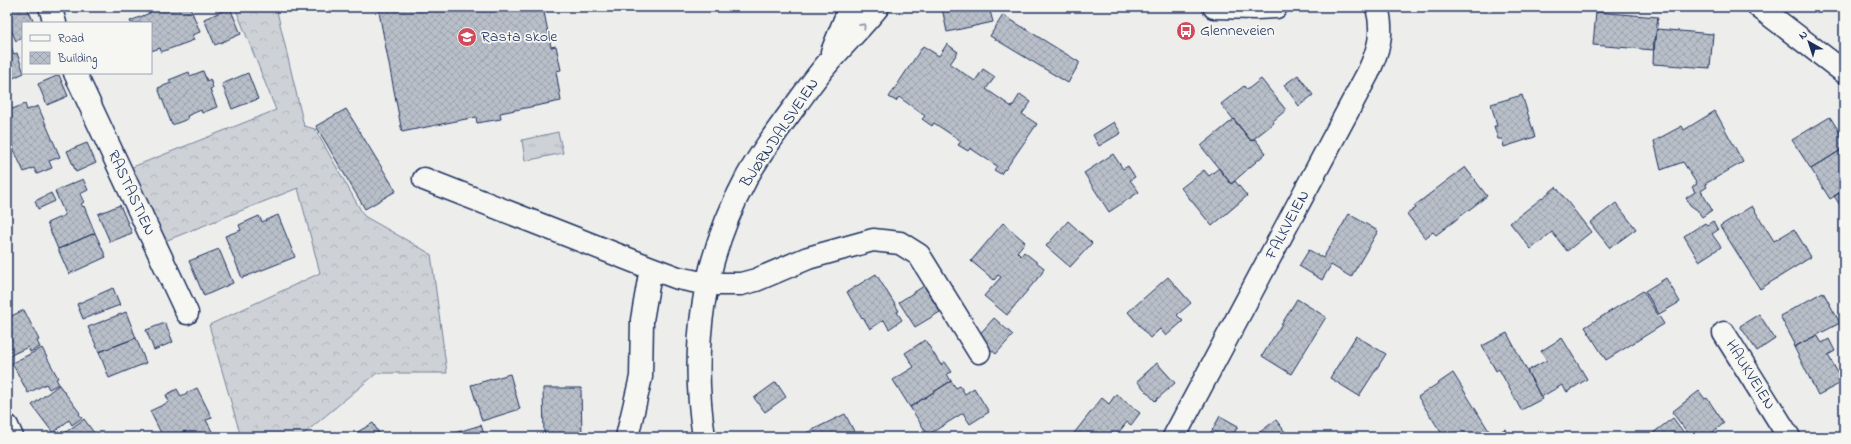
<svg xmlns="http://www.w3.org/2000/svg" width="1851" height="444" font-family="'Indie Flower',sans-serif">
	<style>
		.forest { fill: url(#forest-crowns); stroke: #74809a }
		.park { fill: url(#park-tufts); stroke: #74809a }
		.building { fill: url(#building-cross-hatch); stroke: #1b2f5e }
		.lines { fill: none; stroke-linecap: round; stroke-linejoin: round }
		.minor-casing { stroke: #1b2f5e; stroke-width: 25 }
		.major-casing { stroke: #1b2f5e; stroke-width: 25 }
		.minor { stroke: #f6f6f2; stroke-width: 22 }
		.major { stroke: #f6f6f2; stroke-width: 22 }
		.oneway { stroke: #8892a8 }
		.labels { text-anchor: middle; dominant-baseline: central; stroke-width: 3.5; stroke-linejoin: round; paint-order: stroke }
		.poi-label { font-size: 16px; fill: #1b2f5e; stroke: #f6f6f2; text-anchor: start }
		.street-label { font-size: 16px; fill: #1b2f5e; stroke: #f6f6f2 }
	</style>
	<defs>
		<pattern id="forest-crowns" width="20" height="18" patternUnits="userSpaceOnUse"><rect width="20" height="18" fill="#ced2d7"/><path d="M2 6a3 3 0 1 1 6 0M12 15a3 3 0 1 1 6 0" fill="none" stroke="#b0b5bb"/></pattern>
		<pattern id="park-tufts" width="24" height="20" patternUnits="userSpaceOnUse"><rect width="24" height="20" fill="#ced2d7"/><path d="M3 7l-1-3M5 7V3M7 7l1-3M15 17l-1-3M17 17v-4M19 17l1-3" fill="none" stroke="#b0b5bb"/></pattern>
		<pattern id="building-cross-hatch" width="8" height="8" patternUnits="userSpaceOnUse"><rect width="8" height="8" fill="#b9bfc8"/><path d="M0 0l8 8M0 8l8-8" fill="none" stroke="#9ea4ae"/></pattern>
	</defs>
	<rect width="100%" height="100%" fill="#edeeec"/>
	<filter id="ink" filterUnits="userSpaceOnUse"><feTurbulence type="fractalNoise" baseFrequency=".025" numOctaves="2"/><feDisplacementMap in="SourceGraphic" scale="8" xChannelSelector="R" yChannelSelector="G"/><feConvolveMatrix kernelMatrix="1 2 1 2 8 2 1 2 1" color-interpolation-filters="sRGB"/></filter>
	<g filter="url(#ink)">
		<path class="forest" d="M235,7H276L304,126L315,129L364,216L431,254L447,373H377L300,437H241L209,325L320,273L298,188L165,241L130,168L276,110Z"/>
		<path class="park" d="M558,132L563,153L525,161L522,140Z"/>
		<path class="building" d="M17,7H27L34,23H23V38L16,41L7,20V12Z
			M151,7H190L200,32L192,35L194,40L161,52L160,48L151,51V23H131L130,21L150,13L148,8Z
			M378,7H543L551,47L556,46L561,70L556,71L561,101L500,113L501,119L477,123L476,117L402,132Z
			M945,7H989L993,22L947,32L942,8Z
			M1680,7H1691L1688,12Z
			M230,8L241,34L215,45L204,19Z
			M1596,12L1658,17L1654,50L1593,45Z
			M1003,15L1079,62V64L1068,83L990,36Z
			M1657,29L1713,34L1710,68L1653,64L1654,39L1656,40Z
			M7,38L14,54L17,53L24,73L11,79L7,70Z
			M947,44L958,52L950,64L975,81L983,69L995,77L986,89L1012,107L1020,94L1031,102L1022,114L1037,124L1005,170L1004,169L1001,174L994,170L997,166L970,148L968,151L958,145L961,141L934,123L932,126L922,119L925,116L899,97L896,101L889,97L923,46L939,56Z
			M203,71L207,81L210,79L213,88L210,89L217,107L202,113L201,110L187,116L188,119L172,125L158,88L171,83L169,80L189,72L190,76Z
			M248,73L258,99L232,109L222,84Z
			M59,75L68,96L47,105L38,84Z
			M1298,75L1313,95L1299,106L1284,85Z
			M1261,79L1286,110L1273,121L1274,123L1251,141L1221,104L1244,86L1247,90Z
			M1522,95L1535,137L1504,147L1502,139H1498L1494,126H1497L1491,104Z
			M25,104L27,110L38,106L60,157L49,161L52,168L37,174L34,168L24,172L7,135V111Z
			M346,109L396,191L365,209L316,126Z
			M1715,111L1743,162L1705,184L1707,187L1701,191L1712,210L1702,217L1697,210L1690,205L1686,198L1695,192L1692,187L1697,184L1683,162L1661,170L1654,141L1682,126L1684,130Z
			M1830,117L1844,139V148L1811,169L1792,140Z
			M1234,119L1251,141L1255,139L1266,153L1231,184L1201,146Z
			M1114,122L1121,133L1099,146L1093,135Z
			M87,143L96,163L76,172L67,151Z
			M1844,148V190L1830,199L1811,169Z
			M1113,154L1123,169L1128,166L1135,177L1130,180L1139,192L1109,212L1084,173Z
			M1465,167L1487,196L1436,235L1433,232L1425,238L1407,214L1416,208L1414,206Z
			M1219,168L1231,184L1235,181L1247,196L1212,226L1181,188L1204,170L1209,176Z
			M83,179L88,190L80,194L84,202L81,204L83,207L84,206L95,233L58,249L47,223L65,215L55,191Z
			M1556,187L1591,232L1567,251L1552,232L1531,249L1510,223Z
			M1844,190V211L1834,196Z
			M51,193L55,201L38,209L35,201Z
			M1616,203L1636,229L1610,248L1590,223Z
			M120,205L132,233L110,242L98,214Z
			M1752,206L1774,241L1794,229L1811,257L1760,289L1720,226Z
			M1349,214L1378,231L1351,277L1331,265L1322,280L1299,266L1309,250L1323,258Z
			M278,215L295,257L242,278L225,236L241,230L239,225L259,216L262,222Z
			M1068,221L1092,243L1070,267L1046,246Z
			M1713,221L1718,230L1712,234L1721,247L1699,261L1684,236L1705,223L1707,225Z
			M1003,223L1025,242L1017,252L1021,256L1024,252L1044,268L1042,273L1007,315L984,296L1001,277L998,275L994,280L971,261Z
			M95,233L106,257L69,274L58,249Z
			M219,249L233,283L204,296L189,261Z
			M876,274L899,311L897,312L902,320L889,329L884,320L870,329L863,317L862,318L847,292Z
			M1168,277L1191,303L1177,315L1183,321L1166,336L1160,329L1150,338L1128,312Z
			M1666,278L1680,302L1659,314L1645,291Z
			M924,286L940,312L915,327L899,302Z
			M113,288L120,305L83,319L77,304Z
			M1643,291L1664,324L1606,360L1585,327Z
			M1823,292L1840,323L1794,347L1793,345L1795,344L1780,316Z
			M1297,299L1326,317L1291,374L1262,356Z
			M24,310L39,340L37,341L40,347L30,352L28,347L9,356L7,352V318Z
			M126,312L136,338L99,352L88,327Z
			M1759,314L1775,339L1757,351L1740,326Z
			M994,318L1013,335L996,354L977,337Z
			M165,323L173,342L154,350L146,330Z
			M1507,333L1542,399L1521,410L1499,369L1496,371L1482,346Z
			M1817,335L1822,343L1829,339L1835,351L1828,355L1843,382L1818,395L1794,347Z
			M1356,336L1386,354L1359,396L1330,378Z
			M136,338L146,363L109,378L99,352Z
			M1562,338L1587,379L1567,392L1562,385L1541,397L1527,371L1547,360L1541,351Z
			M925,340L941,365L945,362L952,372L947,374L951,381L910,407L893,380L914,367L905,353Z
			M42,348L58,378L56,379L59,384L49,389L46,384L28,393L12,363Z
			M1157,363L1175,383L1155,401L1137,381Z
			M1453,373L1489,431L1480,437H1444L1418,397Z
			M510,374L520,409L482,421L471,385Z
			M951,381L956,388L960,386L965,394L974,388L989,412L970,424L963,413L928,435L910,407Z
			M776,382L786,397L765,412L754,398Z
			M59,385L80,413L79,414L82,418L72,425L69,420L53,433L32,405Z
			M197,388L212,418L206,420L215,437H188L185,431L173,437H163L150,411L169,402L166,395L177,389L181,396Z
			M543,388H581L582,437H544Z
			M1699,391L1705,399L1707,398L1724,423L1707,437H1691L1672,412Z
			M1116,394L1140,413L1131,425L1127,422L1115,437H1071L1102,398L1109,404Z
			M845,414L857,437H806L804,434Z
			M1220,416L1238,426L1232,437H1215L1210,434Z
			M1673,418L1687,437H1656L1653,433Z
			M84,419L97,437H59Z
			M1276,420L1289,437H1258L1256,435Z
			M373,423L381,437H349Z
			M481,425L485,437H441Z
			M1505,429L1509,437H1491Z"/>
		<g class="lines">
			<g class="minor-casing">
				<path id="minor" d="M50,7L55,23
					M1759,7L1844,72
					M832,52L850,7
					M75,73L187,313
					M424,179L651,268L678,278L707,284H741L756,280L808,258L873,240L900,243L919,255L979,352
					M1724,333L1789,437
					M7,426L12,437
					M627,437L641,377L642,320L651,268
					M704,437C690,346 702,261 746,179C759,155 776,132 793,109C804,94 815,78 828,63C844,44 862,27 878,7
					M1174,437L1368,73C1379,49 1384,33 1377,7"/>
			</g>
			<g class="major-casing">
				<path id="major" d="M1214,7L1256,8L1276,7"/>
			</g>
			<use href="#minor" class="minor"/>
			<use href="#major" class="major"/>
		</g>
		<defs><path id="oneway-chevron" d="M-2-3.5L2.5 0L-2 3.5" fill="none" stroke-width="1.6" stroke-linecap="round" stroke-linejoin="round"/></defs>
		<use class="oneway" href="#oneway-chevron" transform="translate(863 26) rotate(-48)"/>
	</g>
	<defs>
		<g id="bus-disc" transform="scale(1)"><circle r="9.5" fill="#d1495b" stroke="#f6f6f2"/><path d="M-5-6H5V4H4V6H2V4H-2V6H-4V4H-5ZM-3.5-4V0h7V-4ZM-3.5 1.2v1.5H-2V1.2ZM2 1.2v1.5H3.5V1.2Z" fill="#fff"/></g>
		<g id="school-disc" transform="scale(1)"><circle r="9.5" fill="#d1495b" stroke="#f6f6f2"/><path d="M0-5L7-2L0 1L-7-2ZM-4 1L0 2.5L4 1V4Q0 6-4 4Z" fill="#fff"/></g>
	</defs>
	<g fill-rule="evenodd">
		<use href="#bus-disc" x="1186" y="31"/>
		<use href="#school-disc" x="467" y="37"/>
	</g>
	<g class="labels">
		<g class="poi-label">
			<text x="1200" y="31">Glenneveien</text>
			<text x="481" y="37">Rasta skole</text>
		</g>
		<g class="street-label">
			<text transform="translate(780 133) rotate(-56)">BJØRNDALSVEIEN</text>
			<text transform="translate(131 193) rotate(65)">RASTASTIEN</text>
			<text transform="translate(1288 225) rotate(-62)">FALKVEIEN</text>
			<text transform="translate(1750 375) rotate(58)">HAUKVEIEN</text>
		</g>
	</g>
	<rect width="1851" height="444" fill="none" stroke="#f6f6f2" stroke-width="24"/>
	<rect x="12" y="12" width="1827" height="420" fill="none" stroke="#1b2f5e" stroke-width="1.5" filter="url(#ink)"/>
	<rect x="22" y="22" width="130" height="52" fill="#f6f6f2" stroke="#9ea6b7"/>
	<rect x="30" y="35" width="20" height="6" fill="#f6f6f2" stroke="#9ea6b7"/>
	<text x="58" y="42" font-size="12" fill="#1b2f5e">Road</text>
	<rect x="30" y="52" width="20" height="12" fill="url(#building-cross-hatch)" stroke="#9ea6b7"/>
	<text x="58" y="62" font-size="12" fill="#1b2f5e">Building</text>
	<g transform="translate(1809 42) rotate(321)" stroke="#f6f6f2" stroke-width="3" paint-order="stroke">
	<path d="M0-3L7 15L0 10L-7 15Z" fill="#1b2f5e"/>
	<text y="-6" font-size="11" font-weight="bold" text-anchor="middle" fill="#1b2f5e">N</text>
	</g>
</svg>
